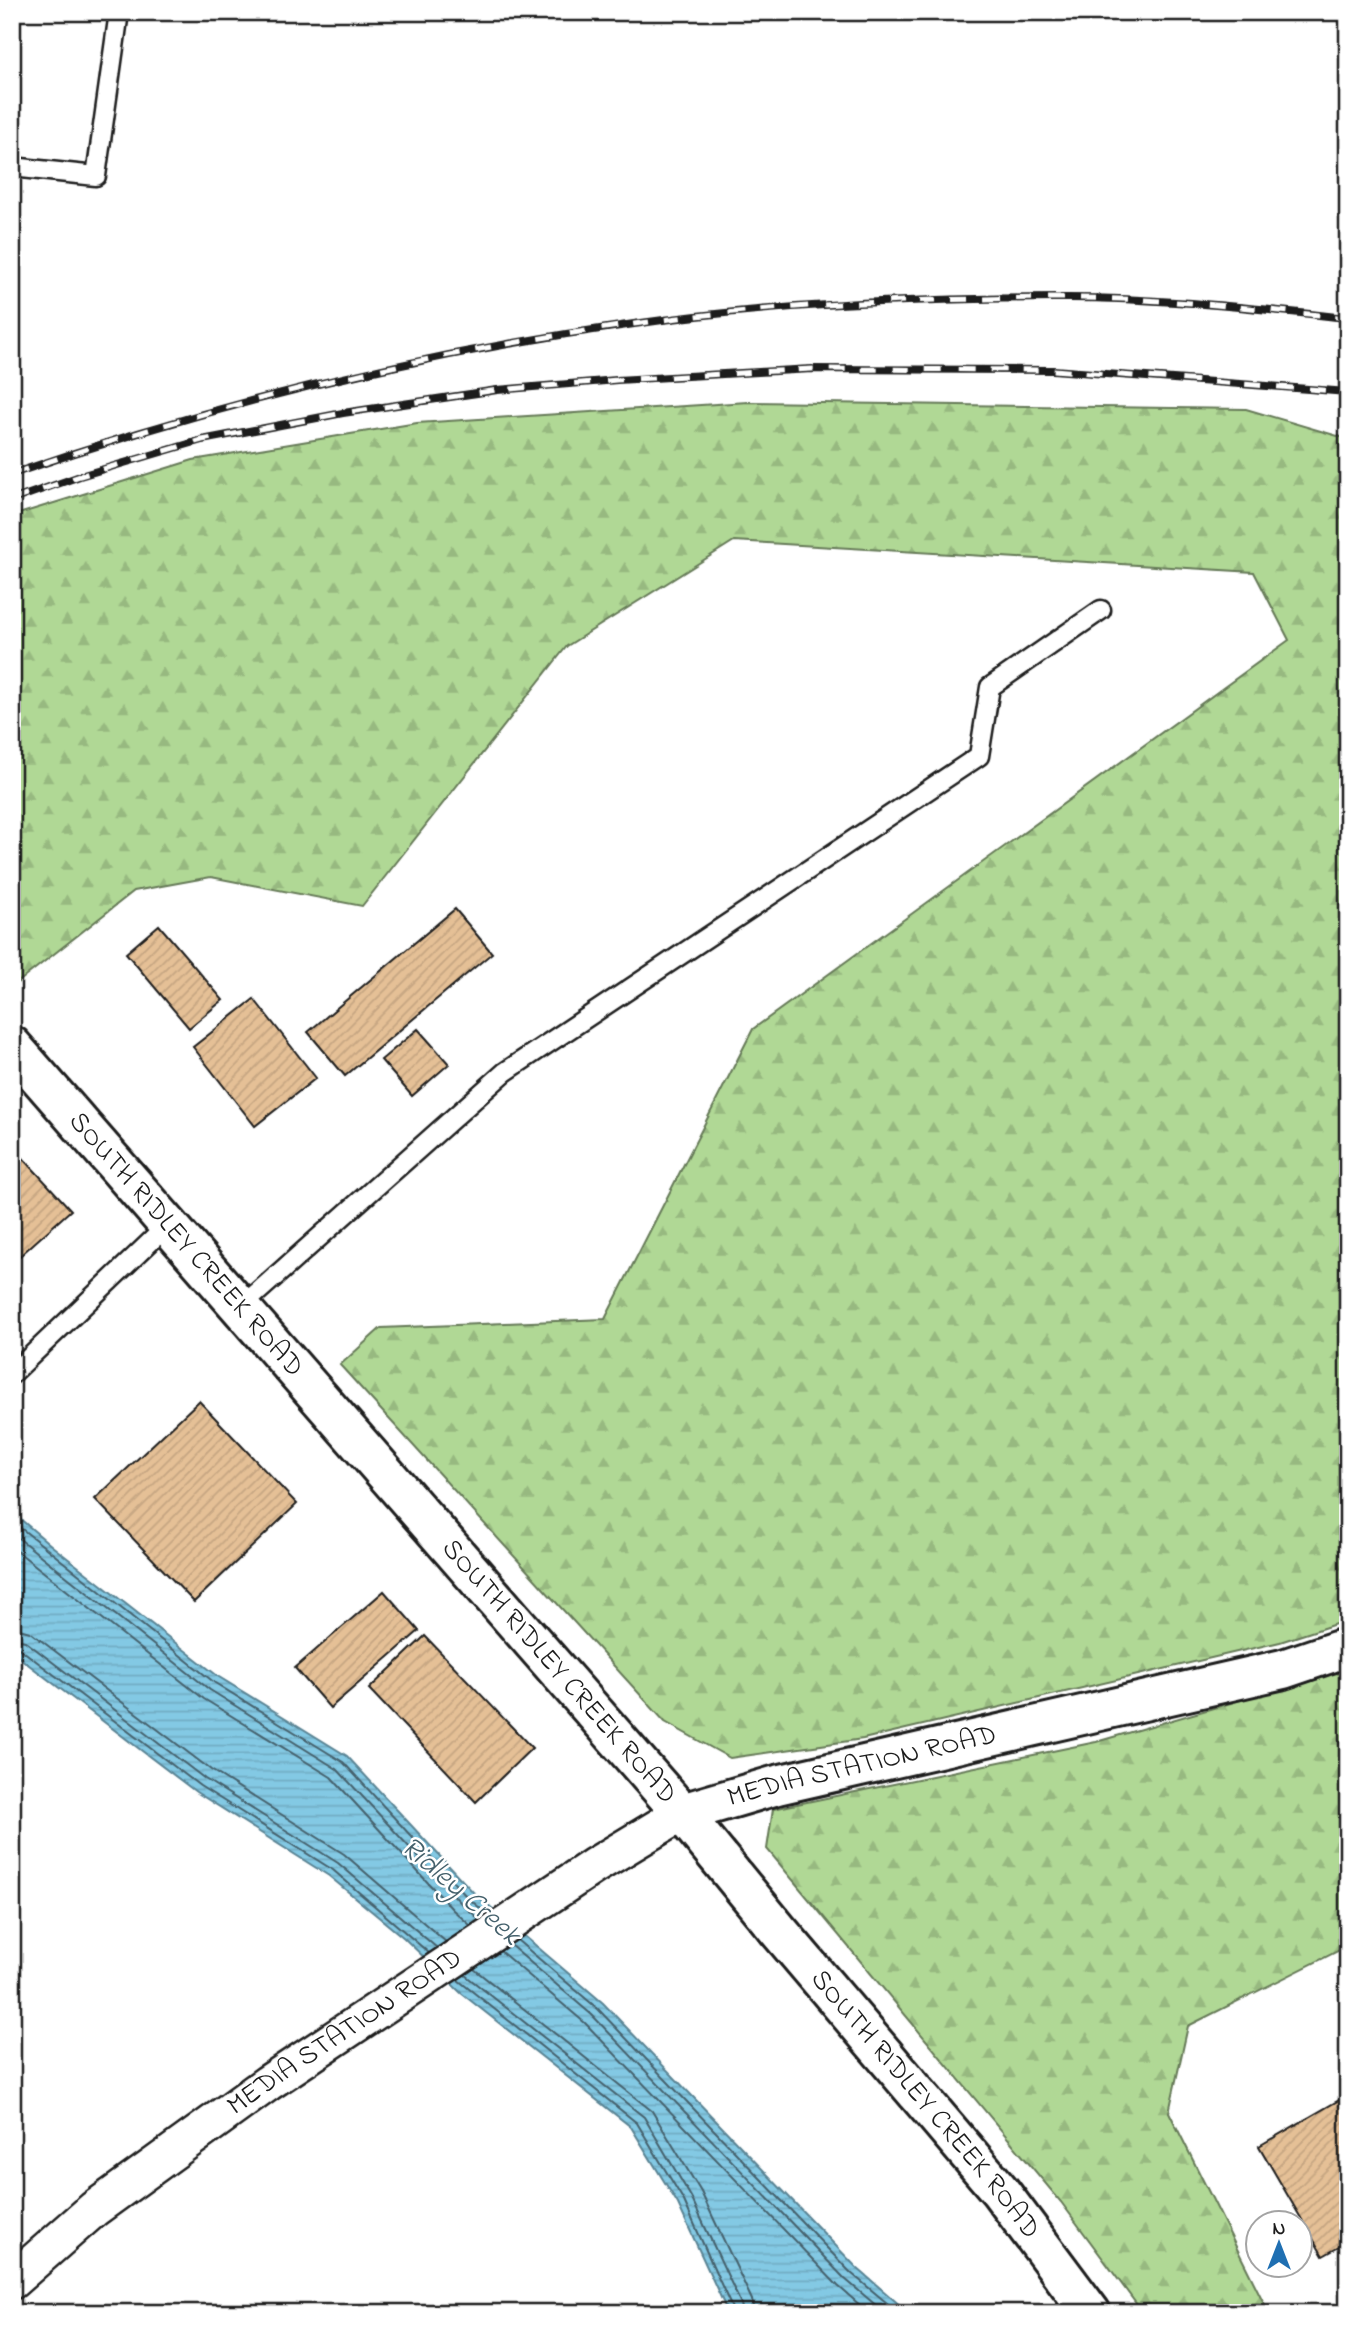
<svg xmlns="http://www.w3.org/2000/svg" width="1360" height="2325" font-family="'Indie Flower',sans-serif">
	<style>
		.forest { fill: url(#forest-firs); stroke: #667a58; stroke-width: 2 }
		.water { fill: url(#water-rules); stroke: #5a8494; stroke-width: 2 }
		.lines { fill: none; stroke-linecap: round; stroke-linejoin: round }
		.shore { stroke: #45616c; stroke-width: 2 }
		.building { fill: url(#building-hatch); stroke: #1c1c1c; stroke-width: 2 }
		.lane-casing { stroke: #1c1c1c; stroke-width: 23 }
		.street-casing { stroke: #1c1c1c; stroke-width: 40 }
		.secondary-casing { stroke: #1c1c1c; stroke-width: 44 }
		.lane { stroke: #fff; stroke-width: 18 }
		.street { stroke: #fff; stroke-width: 35 }
		.secondary { stroke: #fff; stroke-width: 38 }
		.rail-casing { stroke: #1c1c1c; stroke-width: 8 }
		.rail { stroke: #fff; stroke-width: 5; stroke-dasharray: 16; stroke-linecap: butt }
		.labels { text-anchor: middle; dominant-baseline: central; stroke-width: 5; stroke-linejoin: round; paint-order: stroke }
		.street-label { font-size: 28px; fill: #1c1c1c; stroke: #fff }
		.water-label { font-size: 30px; font-style: italic; fill: #45616c; stroke: #fff }
	</style>
	<defs>
		<pattern id="forest-firs" width="22" height="20" patternUnits="userSpaceOnUse" patternTransform="scale(1.75)"><rect width="22" height="20" fill="#b0d895"/><path d="M5 1l3.5 6h-7zM16 11l3.5 6h-7z" fill="#97b980"/></pattern>
		<pattern id="water-rules" width="6" height="5" patternUnits="userSpaceOnUse" patternTransform="scale(1.75)"><rect width="6" height="5" fill="#83c9e4"/><path d="M0 2.5h6" fill="none" stroke="#71acc3"/></pattern>
		<pattern id="building-hatch" width="6" height="6" patternUnits="userSpaceOnUse" patternTransform="scale(1.75)"><rect width="6" height="6" fill="#e5c096"/><path d="M-1 1l2-2M0 6l6-6M5 7l2-2" fill="none" stroke="#c4a481"/></pattern>
	</defs>
	<rect width="100%" height="100%" fill="#fff"/>
	<filter id="ink" filterUnits="userSpaceOnUse"><feTurbulence type="fractalNoise" baseFrequency=".0143" numOctaves="2"/><feDisplacementMap in="SourceGraphic" scale="14" xChannelSelector="R" yChannelSelector="G"/><feConvolveMatrix kernelMatrix="1 2 1 2 8 2 1 2 1" color-interpolation-filters="sRGB"/></filter>
	<g filter="url(#ink)">
		<path class="forest" d="M748,402L1246,409L1348,439V1620L1280,1642L863,1739L730,1758L665,1722L340,1365L381,1328L605,1319L753,1029L1289,640L1254,572L734,541L567,646L362,906L211,877L134,891L12,987V516L193,460L417,423Z
			M1348,1669V1946L1188,2026L1169,2112L1269,2313H1143L1061,2202L767,1849L773,1809L1096,1742Z"/>
		<path class="water" d="M12,1512L52,1546L219,1677L347,1756L473,1892L603,2003L857,2268L909,2313H728L678,2204L631,2127L461,1993L404,1938L329,1876L196,1792L12,1652Z"/>
		<g class="lines">
			<path class="shore" d="M12,1521L215,1683L343,1762L467,1897L487,1914
				M12,1533L210,1690L337,1769L461,1903L479,1919
				M12,1547L204,1699L331,1777L453,1910L470,1925
				M12,1627L30,1632L211,1770L344,1854L446,1942
				M12,1638L25,1641L205,1779L338,1863L437,1948
				M12,1647L19,1648L200,1786L333,1870L429,1953
				M517,1940L598,2009L851,2273L899,2313
				M510,1945L592,2015L845,2279L885,2313
				M500,1951L585,2023L838,2286L869,2313
				M474,1969L652,2111L701,2192L752,2300L754,2313
				M465,1975L644,2117L691,2197L741,2304L743,2313
				M458,1980L637,2123L684,2201L734,2313"/>
		</g>
		<path class="building" d="M455,909L492,953L345,1076L308,1032Z
			M159,925L223,1000L189,1028L126,953Z
			M254,999L316,1078L255,1126L193,1047Z
			M418,1029L449,1064L412,1096L381,1060Z
			M12,1146L71,1210L12,1263Z
			M199,1401L297,1504L194,1602L95,1499Z
			M384,1591L419,1631L330,1708L295,1668Z
			M425,1636L532,1748L476,1802L369,1689Z
			M1348,2095V2242L1323,2256L1259,2146Z"/>
		<g class="lines">
			<g class="lane-casing">
				<path id="lane" d="M12,167L96,176L119,12
					M242,1306L505,1072L979,756L990,687L1101,610
					M12,1374L169,1224"/>
			</g>
			<g class="street-casing">
				<g id="street">
					<path id="s1" d="M12,2281L94,2209L268,2083L594,1866L682,1813"/>
				</g>
			</g>
			<g class="secondary-casing">
				<g id="secondary">
					<path id="s2" d="M12,1046L682,1813L778,1930L1000,2191L1091,2313"/>
					<path id="s3" d="M682,1813L777,1785L1283,1669L1348,1647"/>
				</g>
			</g>
			<use href="#lane" class="lane"/>
			<use href="#street" class="street"/>
			<use href="#secondary" class="secondary"/>
			<g class="rail-casing">
				<path id="rail" d="M12,474C214,404 422,353 634,324C773,304 915,299 1055,298C1153,297 1251,308 1348,318
					M12,500L80,476L202,440L343,413L497,390L617,380L812,369L1053,370L1348,392"/>
			</g>
			<use href="#rail" class="rail"/>
		</g>
	</g>
	<g class="labels">
		<g class="street-label">
			<text stroke="none"><textPath href="#s2" startOffset="264">SOUTH RIDLEY CREEK ROAD</textPath></text>
			<text stroke="none"><textPath href="#s2" startOffset="831">SOUTH RIDLEY CREEK ROAD</textPath></text>
			<text stroke="none"><textPath href="#s3" startOffset="186">MEDIA STATION ROAD</textPath></text>
			<text stroke="none"><textPath href="#s1" startOffset="416">MEDIA STATION ROAD</textPath></text>
			<text stroke="none"><textPath href="#s2" startOffset="1398">SOUTH RIDLEY CREEK ROAD</textPath></text>
		</g>
		<g class="water-label">
			<text transform="translate(460 1892) rotate(41)">Ridley Creek</text>
		</g>
	</g>
	<rect width="1360" height="2325" fill="none" stroke="#fff" stroke-width="42"/>
	<rect x="21" y="21" width="1318" height="2283" fill="none" stroke="#1c1c1c" stroke-width="2.5" filter="url(#ink)"/>
	<g transform="translate(1279 2244)"><circle r="33" fill="#ffffff" stroke="#a4a4a4" stroke-width="2"/>
	<path d="M0-5L12 26L0 18L-12 26Z" fill="#1f6fb2"/>
	<text y="-10" font-size="19" font-weight="bold" text-anchor="middle" fill="#1c1c1c">N</text>
	</g>
</svg>
